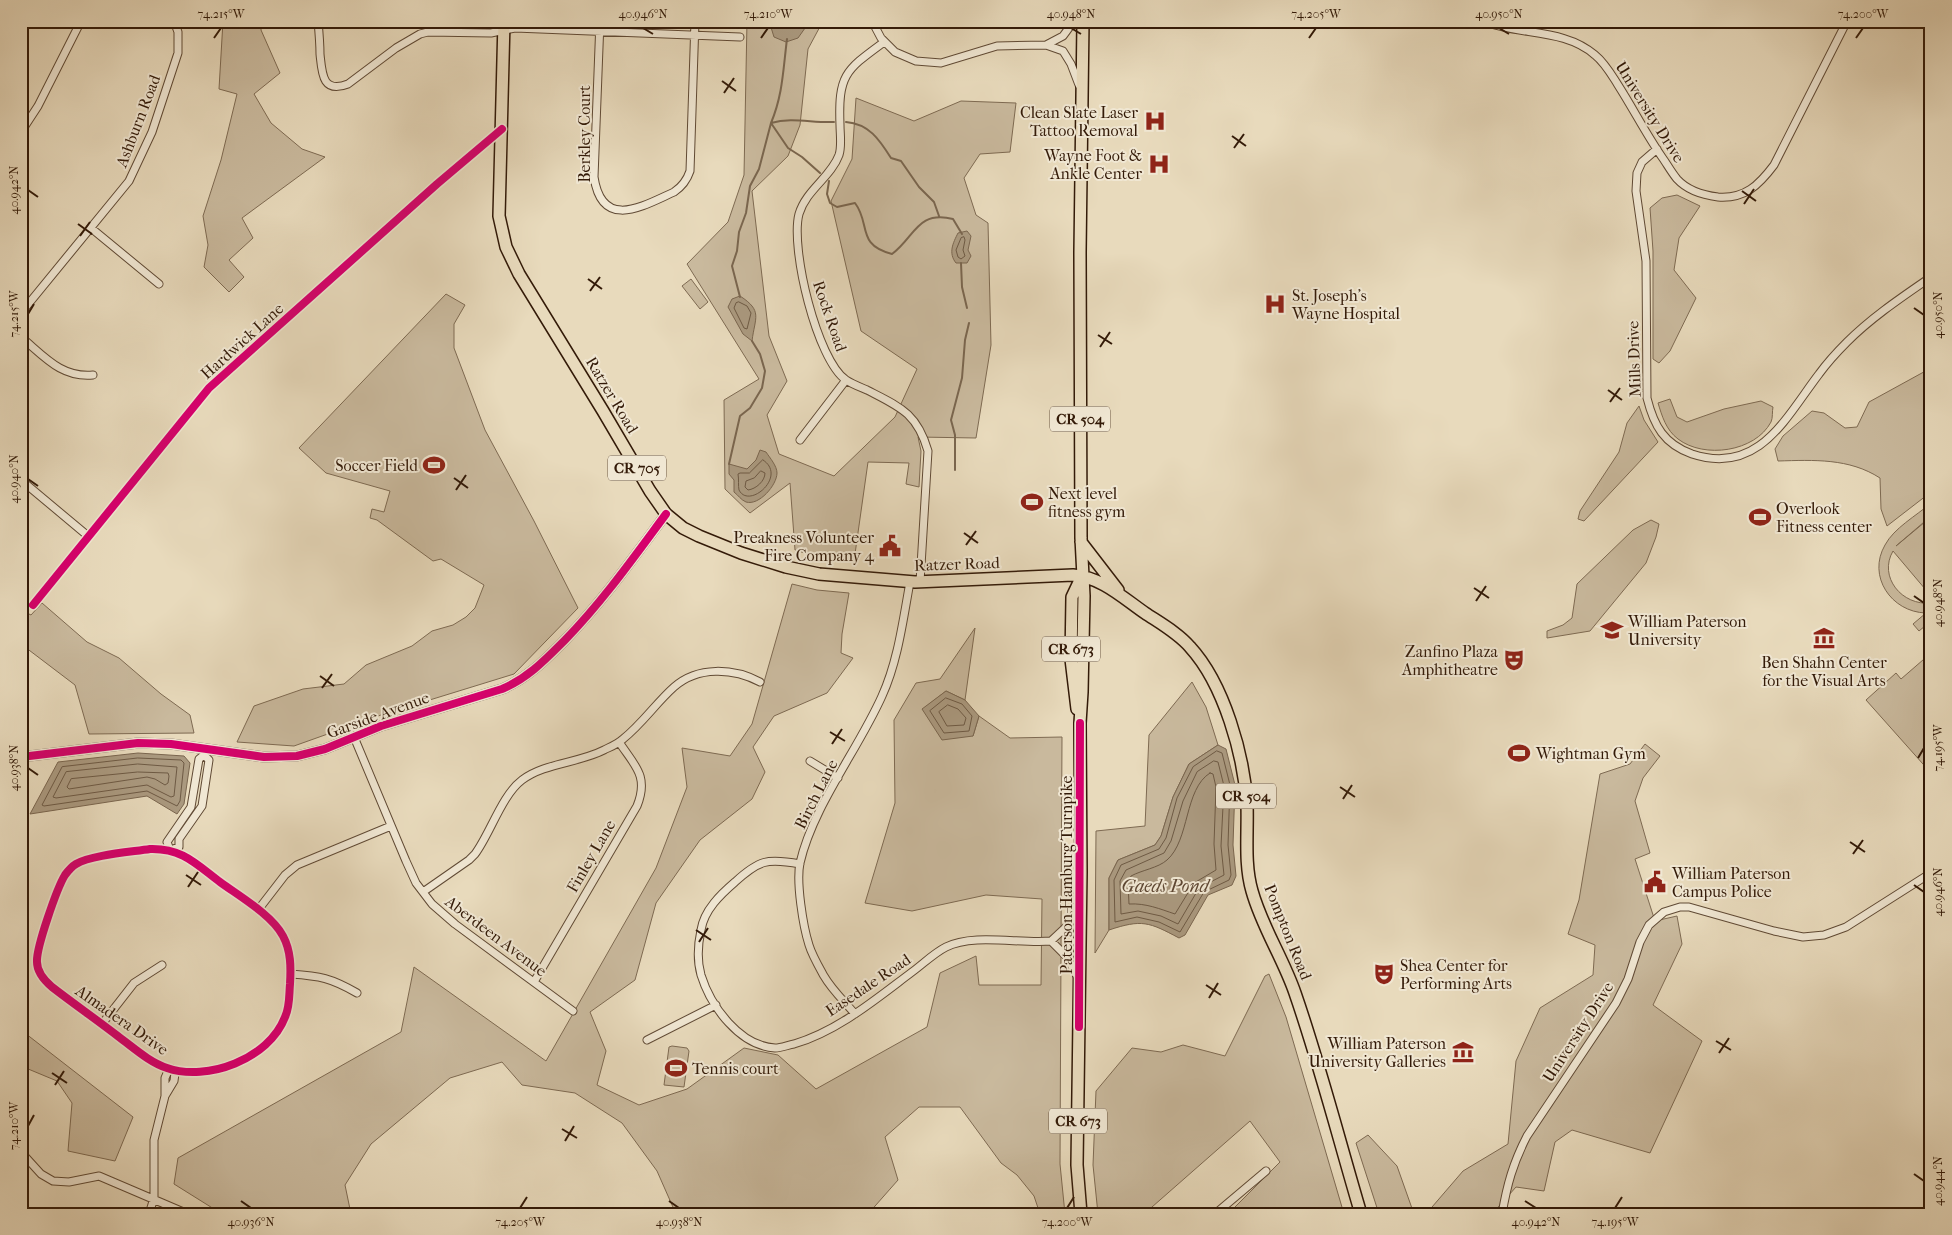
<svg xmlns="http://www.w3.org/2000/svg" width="1952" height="1235" font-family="'IM FELL French Canon',serif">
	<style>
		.green { fill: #c9b99d; stroke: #7e6a52 }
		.water { fill: #aa997f; stroke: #7a664f }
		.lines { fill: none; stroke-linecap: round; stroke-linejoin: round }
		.shore { stroke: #6e5a44; stroke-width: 1 }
		.stream { stroke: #7a664f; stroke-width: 2 }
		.minor-casing { stroke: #604a35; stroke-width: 9 }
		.tertiary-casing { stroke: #604a35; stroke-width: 11 }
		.primary-casing { stroke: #331a08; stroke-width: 14 }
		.minor { stroke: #f0e7d3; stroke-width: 7 }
		.tertiary { stroke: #f0e7d3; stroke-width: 9 }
		.primary { stroke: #e8dabc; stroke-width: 11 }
		.cycleway-casing { stroke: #f0e7d3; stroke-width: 11 }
		.cycleway { stroke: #d6006c; stroke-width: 8 }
		.ticks { fill: none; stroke: #331a08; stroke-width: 2 }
		.labels { text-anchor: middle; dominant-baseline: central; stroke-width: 4; stroke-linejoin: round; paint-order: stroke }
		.shield { fill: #f0e7d3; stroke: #6c5845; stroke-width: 1 }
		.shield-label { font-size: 15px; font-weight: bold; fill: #331a08 }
		.poi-label { font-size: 16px; fill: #331a08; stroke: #f0e7d3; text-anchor: start }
		.street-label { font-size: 16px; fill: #331a08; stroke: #f0e7d3 }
		.water-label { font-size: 18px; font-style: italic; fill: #5d4632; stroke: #f0e7d3 }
		.neatline { fill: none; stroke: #331a08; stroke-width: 2 }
		.ticks-label { font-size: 12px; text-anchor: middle; fill: #331a08 }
	</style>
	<rect width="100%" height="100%" fill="#e8dabc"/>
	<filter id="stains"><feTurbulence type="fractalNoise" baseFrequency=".004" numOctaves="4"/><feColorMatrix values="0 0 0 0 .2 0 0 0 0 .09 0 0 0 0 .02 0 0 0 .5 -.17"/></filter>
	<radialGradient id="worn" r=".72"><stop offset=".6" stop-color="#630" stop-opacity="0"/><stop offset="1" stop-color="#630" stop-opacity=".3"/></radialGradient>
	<path class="green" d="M223,21H262L261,30L280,73L254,94L271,123L302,149L325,157L242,218L253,238L229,260L244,277L229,292L204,267L208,245L203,216L221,160L237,94L219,89Z
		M747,21H823L808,49L800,125L788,156L752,191L769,336L787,381L767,415L779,454L834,476L895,417L917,369L861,331L831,201L852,159L856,98L914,121L961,101L1016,103L1010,152L980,154L964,178L976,215L988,223L991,345L976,438L918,437L921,451L919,487L906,484L909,463L868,462L854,561L821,558L795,550L790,483L750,513L725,489L724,400L759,379L687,264L728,222L744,175Z
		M1677,195L1700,206L1679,238L1674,270L1696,298L1670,351L1659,363L1653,359V251L1650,208L1662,198Z
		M691,279L708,302L700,309L682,286Z
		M446,294L465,305L454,324V348L485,430L534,521L578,608L514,674L381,715L294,746L237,742L254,706L303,689L344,684L366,665L412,646L432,631L453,625L466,617L475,608L484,585L441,559L433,561L377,520L370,518L372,509L384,512L390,491L326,473L299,448Z
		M1931,368V492L1887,526L1881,509L1880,478C1849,458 1814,460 1778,461L1775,449L1783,436L1812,411L1824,413L1845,428L1857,427L1869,402Z
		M1670,399L1677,417L1687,422L1724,409L1761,401L1773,407C1772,411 1773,418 1771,422C1755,452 1704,459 1678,439C1666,430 1662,416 1658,403Z
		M1639,406L1644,420L1658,442L1584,521L1578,519L1580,511L1619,452L1627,423Z
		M1931,503V516L1896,546L1931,517V596L1893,551C1878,577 1902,606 1931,603V621L1919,631L1913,624L1926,613C1891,612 1867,576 1885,545C1894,528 1916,516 1931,503Z
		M1651,520L1659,524L1656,537L1646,563L1590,631L1547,638V631L1563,625L1572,618L1577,584L1633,530Z
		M792,584L817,590L849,593L842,634L841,653L853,658L827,693L774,716L753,747L765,772L752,799L700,840L656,903L635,980L590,1012L606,1051L597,1085L639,1105L687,1089L744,1048L778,1055L816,1089L927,1027L940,973L976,956L979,985H1041L1042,899L986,895L912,911L865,903L895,803L894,720L916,683L940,679L975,628L965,700L946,691L923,709L930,719L973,736L979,716L1010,738L1062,737L1060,1164L1065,1214H1040L1034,1196L1017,1175L1001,1163L960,1107H919L885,1137L898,1180L868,1214H676L657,1171L622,1123L575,1093L522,1085L502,1062L450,1078L371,1144L345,1185L351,1214H222L174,1184L178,1158L401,1032L414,967L546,1061L656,868L687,787L682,748L730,756L752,724Z
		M42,603L87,642L119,658L161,694L190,715L194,733L89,734L75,685L21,644V610L31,615Z
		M1931,653V773L1866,700L1896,673L1901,679Z
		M1192,682L1206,707L1218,745L1189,764L1173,797L1161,836L1155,845L1118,860L1109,878V930L1095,953L1096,831L1145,826L1149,735Z
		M1645,744L1660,756L1643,778L1635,801L1650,853L1635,859L1655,921L1677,916L1682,944L1653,1005L1702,1041L1650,1153L1572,1130L1555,1142L1544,1191L1516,1187L1492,1214H1426L1463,1171L1508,1144L1516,1061L1540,1008L1593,975L1595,945L1568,934L1579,900L1600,774L1630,764Z
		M1269,974L1286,1017L1344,1214H1228L1280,1162L1250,1121L1144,1214H1098L1093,1165L1096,1091L1132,1048L1161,1052L1183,1045L1225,1056L1265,976Z
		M21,1030L133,1117L115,1161L68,1151L72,1103L57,1081L21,1066Z
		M672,1046L687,1048L689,1051L684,1087L664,1085L669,1047Z
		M1368,1135L1397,1166L1414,1214H1379L1356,1143Z"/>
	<path class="water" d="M769,21H810L798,38L786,42L774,37Z
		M967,231L971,236L968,250L971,256L967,263H956C948,253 953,243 958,233Z
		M740,296C763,311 755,317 752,341L743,334L728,307L732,299Z
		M760,450L766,452C770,458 777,466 777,473C777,485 759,506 746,502C741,500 738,495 734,492V480L729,474V464L747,469L756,460Z
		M946,691L965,700L979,716L973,736L942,740L922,709Z
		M1218,745L1226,749L1235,785L1233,845L1236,876L1232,885L1208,895L1185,935L1179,938C1149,922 1142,919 1109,930V878L1118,860L1155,845L1161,836L1173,797L1189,764Z
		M138,753L184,756L190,763L184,804L177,814L147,796L30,814L58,762Z"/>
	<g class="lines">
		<path class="shore" d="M964,237L965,240L963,250L965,256L961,259L958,257L956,250L961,238Z
			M739,302L747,306L751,313L747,329L744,328L734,308L736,303Z
			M763,460C788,476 749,510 739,490C738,486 739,479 738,474L740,473H749Z
			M761,471L765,473C765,481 756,489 748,490L745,487L746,481L754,478Z
			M946,698L962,704L972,716L969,731L944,733L930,711Z
			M948,705L958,709L966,718L964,725L947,726L939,712Z
			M1217,751L1222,753L1230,785L1228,845L1231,875L1229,880L1204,892L1180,932L1159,922L1137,917L1115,922L1114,880L1121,865L1159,849L1166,838L1177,798L1193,767Z
			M138,758L181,760L184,763L180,801L177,806L147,791L44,806L42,805L62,767Z
			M1214,761L1218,762L1224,786L1221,846L1224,875L1199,888L1178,924L1161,916L1138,911L1121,914L1120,881L1126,870L1164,853L1171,841L1183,801L1197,772Z
			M138,764L177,767L174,796L171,797L147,785L56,798L53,797L66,772Z
			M138,772L168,773L169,776L168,783L165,785L155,779L147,777L69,789L67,787L71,779Z
			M1210,773L1213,774L1216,787L1214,844L1216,870L1194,883L1175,914C1160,909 1146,903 1129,904L1128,883L1131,876C1142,870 1158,868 1167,860C1190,840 1184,789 1210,773Z"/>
		<path class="stream" d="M787,39C783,70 783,94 771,123L788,148L802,157L820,173
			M846,122C869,124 879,139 891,158L901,161L919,187L934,202L939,216
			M829,181L827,194L830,203L837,207L855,203C871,224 856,245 892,254C915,237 917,210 953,219L962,234
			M961,263L962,287L967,308
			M740,297L732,266L737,251L739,232L746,213L750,186L759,169L771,123C792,117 812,123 834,122
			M729,464L740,416L750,408L762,388L765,371L760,354L752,341
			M955,470V435L951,420L962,378L965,340L969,323"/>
		<g class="minor-casing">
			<path id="minor" d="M318,21C319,32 320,43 320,54C322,73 322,94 348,84L396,48L420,34L428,32L491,33L515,28L740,37
				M600,21L594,177C602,231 643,206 674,192C683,186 687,180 690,171L695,21
				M872,21L881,38L895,52L916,61L941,63L997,46L1046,45L1063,51L1071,64L1079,85
				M1483,21C1520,36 1564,28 1595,55C1605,63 1611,74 1618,85C1634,110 1647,136 1664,160C1668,166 1672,173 1677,179C1687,190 1702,195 1718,197C1745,199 1759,185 1774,165L1847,21
				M884,42C846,70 838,74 840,125C840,134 842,146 839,155C831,177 806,190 799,214C790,248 817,360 846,380C852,384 860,387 867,390C900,407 917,413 928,451L920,582
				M1046,45L1063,36L1074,21
				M21,132L38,106L81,21
				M1657,149L1642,162L1637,173L1636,191L1646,261L1647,398C1654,426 1664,444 1692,454C1759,476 1786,417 1819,374C1827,363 1837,352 1847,342C1872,317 1902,297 1931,277
				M91,228L159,284
				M21,313L129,181L152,132L178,53V32L174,21
				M21,337C44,356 61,378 93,375
				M800,440L846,380
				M21,480L88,536
				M33,605L209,388L437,184L501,130
				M354,737L406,861L416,883L432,904L455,924L573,1011
				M204,755L199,759L191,807L167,842L170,850L179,847V839L202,806L209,760L204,755L206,748
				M810,761L838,778
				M150,849C182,848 196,864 220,882C239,896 272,915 283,936C291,951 291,967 290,984C289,995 290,1007 285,1017C269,1059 207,1082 167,1068C149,1062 134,1048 119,1037C97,1020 74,1004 52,987C45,981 37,972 37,962C36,948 57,888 65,875C68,871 71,867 76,864C91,855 131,852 150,849Z
				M800,864C767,858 759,860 735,882C721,894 704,910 701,930C698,944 697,961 701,975C711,1007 740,1046 775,1048C781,1048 788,1045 794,1044C838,1031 876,999 912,972C923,964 934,953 946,947C973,933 1020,944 1051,941L1066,927L1080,906
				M423,892L469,860L475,854C490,834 502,795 522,780C544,763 579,763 604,750C610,747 618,744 623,739C642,724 656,703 674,687C698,666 733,668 760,682
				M258,910L285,875L297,865L391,826
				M1051,941L1067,957L1078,978
				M291,974C320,976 331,978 357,993
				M534,982L637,806C649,776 635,766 619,742
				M855,1014C845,1002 832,990 824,976C819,967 812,955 809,945C803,926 796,882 800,863C813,806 858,750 882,696C898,661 903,620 910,582
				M102,1024L134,983L162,965
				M647,1040L716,1005
				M172,1069L175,1073L174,1081L165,1096V1078L168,1071Z
				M21,1152L41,1174L53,1181L69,1182L99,1176L188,1214
				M149,1214L154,1198V1140L165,1096
				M1215,1214L1266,1171
				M1502,1214C1507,1185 1513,1163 1527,1136L1616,1003L1628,979L1640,942L1649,925L1664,912L1680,907H1689L1774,931L1803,937L1824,935L1846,927L1931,873"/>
		</g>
		<g class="tertiary-casing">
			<path id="tertiary" d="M21,757L138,743L171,744L264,757L297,756L325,749L381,726L502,689C528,678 545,660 565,640C603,601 634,557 666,514"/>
		</g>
		<g class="primary-casing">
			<path id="primary" d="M504,21L499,216L506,247L519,274L603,411L650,491L666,514L683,528L699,536L741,553L786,567L819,574L915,582L1073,575C1101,577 1122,597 1145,613C1160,623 1178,633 1190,647C1224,684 1244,755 1247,805C1248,833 1244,864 1252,891C1262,927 1283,958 1295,993C1320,1065 1339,1140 1361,1214
				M1081,542L1118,590
				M1077,709L1071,659L1072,597L1081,578
				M1081,1214L1077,1165L1081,872L1080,723L1082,692L1084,596L1081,538L1080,252L1083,21"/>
		</g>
		<use href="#minor" class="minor"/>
		<use href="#tertiary" class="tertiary"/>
		<use href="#primary" class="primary"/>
		<g class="cycleway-casing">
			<path id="cycleway" d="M33,605L209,388L437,184L502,129
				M21,757L138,743L171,744L264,757L297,756L325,749L381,726L502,689C528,678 545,660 565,640C603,601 634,557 666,514
				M150,849C182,848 196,864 220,882C239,896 272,915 283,936C291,951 291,967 290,984C289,995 290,1007 285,1017C269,1059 207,1082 167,1068C149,1062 134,1048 119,1037C97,1020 74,1004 52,987C45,981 37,972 37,962C36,948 57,888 65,875C68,871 71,867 76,864C91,855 131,852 150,849Z
				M1079,1027L1080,723"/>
		</g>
		<use href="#cycleway" class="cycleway"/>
	</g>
	<path class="ticks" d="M643,28L653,34M1071,28L1081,34M1499,28L1509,34M214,38L221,28M761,38L768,28M1309,38L1316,28M1856,38L1863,28M722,81L736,91M724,93L734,78M1232,136L1246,146M1234,148L1244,134M28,190L38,197M1742,191L1756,201M1744,204L1754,189M78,224L92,234M80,236L90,222M588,279L602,289M590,291L600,277M1914,308L1924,315M28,314L34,304M1098,335L1112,344M1100,347L1110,332M1608,390L1622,400M1610,402L1620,388M454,478L468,488M28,479L38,486M456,490L466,475M964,533L978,543M966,545L976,531M1474,588L1489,598M1914,596L1924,603M1476,601L1486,586M320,676L334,686M322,688L332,674M830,732L845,741M832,744L842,729M1918,758L1924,748M28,768L38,775M1340,787L1355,797M1343,799L1352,785M1850,842L1865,852M1853,854L1863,840M186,875L201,885M1914,885L1924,892M188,887L198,872M696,930L711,940M699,942L708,928M1206,985L1221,995M1209,998L1218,983M1716,1041L1731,1050M1719,1053L1729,1038M52,1073L67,1083M55,1085L64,1071M28,1126L34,1115M562,1129L577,1138M565,1141L574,1126M1914,1174L1924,1181M241,1201L251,1208M669,1201L679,1208M1525,1201L1536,1208M520,1208L527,1197M1067,1208L1074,1197M1615,1208L1622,1197"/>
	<defs>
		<g id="hospital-bare" transform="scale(1.725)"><path d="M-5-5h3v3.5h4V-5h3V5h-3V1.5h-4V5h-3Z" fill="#8f2418" stroke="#f0e7d3" stroke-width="2.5" paint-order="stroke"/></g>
		<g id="stadium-bare" transform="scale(1.725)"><path d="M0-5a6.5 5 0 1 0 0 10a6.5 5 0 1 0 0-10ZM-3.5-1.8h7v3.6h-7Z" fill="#8f2418" stroke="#f0e7d3" stroke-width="2.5" paint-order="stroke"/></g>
		<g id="civic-bare" transform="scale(1.725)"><path d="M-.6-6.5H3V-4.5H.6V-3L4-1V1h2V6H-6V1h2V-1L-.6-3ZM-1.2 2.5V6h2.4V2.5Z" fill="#8f2418" stroke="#f0e7d3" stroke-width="2.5" paint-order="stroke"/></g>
		<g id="university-bare" transform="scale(1.725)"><path d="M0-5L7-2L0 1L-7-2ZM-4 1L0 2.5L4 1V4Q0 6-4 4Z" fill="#8f2418" stroke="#f0e7d3" stroke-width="2.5" paint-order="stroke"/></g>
		<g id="museum-bare" transform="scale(1.725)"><path d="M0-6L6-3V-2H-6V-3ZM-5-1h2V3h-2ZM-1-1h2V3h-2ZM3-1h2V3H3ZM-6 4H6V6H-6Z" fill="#8f2418" stroke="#f0e7d3" stroke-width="2.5" paint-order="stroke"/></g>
		<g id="theatre-bare" transform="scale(1.725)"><path d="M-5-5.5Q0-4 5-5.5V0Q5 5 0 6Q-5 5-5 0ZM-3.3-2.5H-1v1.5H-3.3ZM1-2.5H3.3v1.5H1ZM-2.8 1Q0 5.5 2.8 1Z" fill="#8f2418" stroke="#f0e7d3" stroke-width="2.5" paint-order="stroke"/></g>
	</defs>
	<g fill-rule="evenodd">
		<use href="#hospital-bare" x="1155" y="121"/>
		<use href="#hospital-bare" x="1159" y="164"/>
		<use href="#hospital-bare" x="1275" y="304"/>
		<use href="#stadium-bare" x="434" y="465"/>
		<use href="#stadium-bare" x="1032" y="502"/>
		<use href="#stadium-bare" x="1760" y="517"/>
		<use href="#civic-bare" x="890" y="546"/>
		<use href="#university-bare" x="1612" y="630"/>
		<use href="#museum-bare" x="1824" y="638"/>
		<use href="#theatre-bare" x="1514" y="660"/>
		<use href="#stadium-bare" x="1519" y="753"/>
		<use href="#civic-bare" x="1655" y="882"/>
		<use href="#theatre-bare" x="1384" y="974"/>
		<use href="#museum-bare" x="1463" y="1052"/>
		<use href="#stadium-bare" x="676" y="1068"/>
	</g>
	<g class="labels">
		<g class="shield">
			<rect x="1050" y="406.5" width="60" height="25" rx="4"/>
			<rect x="608" y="455.5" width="58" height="25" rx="4"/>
			<rect x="1042" y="636.5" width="58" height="25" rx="4"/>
			<rect x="1216" y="783.5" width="60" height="25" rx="4"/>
			<rect x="1049" y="1108.5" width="58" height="25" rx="4"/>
		</g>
		<g class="shield-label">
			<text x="1080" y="419">CR 504</text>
			<text x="637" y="468">CR 705</text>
			<text x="1071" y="649">CR 673</text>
			<text x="1246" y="796">CR 504</text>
			<text x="1078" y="1121">CR 673</text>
		</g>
		<g class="poi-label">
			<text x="1138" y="112" text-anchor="end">Clean Slate Laser<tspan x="1138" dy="18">Tattoo Removal</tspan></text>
			<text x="1142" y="155" text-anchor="end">Wayne Foot &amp;<tspan x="1142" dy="18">Ankle Center</tspan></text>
			<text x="1292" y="295">St. Joseph's<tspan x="1292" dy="18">Wayne Hospital</tspan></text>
			<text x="418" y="465" text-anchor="end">Soccer Field</text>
			<text x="1048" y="493">Next level<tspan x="1048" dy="18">fitness gym</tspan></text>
			<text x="1776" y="508">Overlook<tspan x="1776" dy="18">Fitness center</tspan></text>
			<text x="874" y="537" text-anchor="end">Preakness Volunteer<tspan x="874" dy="18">Fire Company 4</tspan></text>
			<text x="1628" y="621">William Paterson<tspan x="1628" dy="18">University</tspan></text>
			<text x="1498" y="651" text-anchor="end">Zanfino Plaza<tspan x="1498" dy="18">Amphitheatre</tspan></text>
			<text x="1824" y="662" text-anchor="middle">Ben Shahn Center<tspan x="1824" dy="18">for the Visual Arts</tspan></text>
			<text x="1536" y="753">Wightman Gym</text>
			<text x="1672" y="873">William Paterson<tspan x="1672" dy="18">Campus Police</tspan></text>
			<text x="1400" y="965">Shea Center for<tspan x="1400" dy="18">Performing Arts</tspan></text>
			<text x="1446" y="1043" text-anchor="end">William Paterson<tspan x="1446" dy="18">University Galleries</tspan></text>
			<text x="692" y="1068">Tennis court</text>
		</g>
		<g class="street-label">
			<text transform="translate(1650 112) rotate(58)">University Drive</text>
			<text transform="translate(138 121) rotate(-69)">Ashburn Road</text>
			<text transform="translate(584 134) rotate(-90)">Berkley Court</text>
			<text transform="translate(830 316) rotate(71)">Rock Road</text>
			<text transform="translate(242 341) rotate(-42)">Hardwick Lane</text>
			<text transform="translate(1634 359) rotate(-92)">Mills Drive</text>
			<text transform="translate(612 395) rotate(59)">Ratzer Road</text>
			<text transform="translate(957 564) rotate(-2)">Ratzer Road</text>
			<text transform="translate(378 715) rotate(-20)">Garside Avenue</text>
			<text transform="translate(816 794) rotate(-63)">Birch Lane</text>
			<text transform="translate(591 856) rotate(-60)">Finley Lane</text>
			<text transform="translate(1066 875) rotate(-90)">Paterson-Hamburg Turnpike</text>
			<text transform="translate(1288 932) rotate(68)">Pompton Road</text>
			<text transform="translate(496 936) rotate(37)">Aberdeen Avenue</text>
			<text transform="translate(868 985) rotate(-34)">Easedale Road</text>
			<text transform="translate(122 1020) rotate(35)">Almadera Drive</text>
			<text transform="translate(1578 1032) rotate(-57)">University Drive</text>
		</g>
		<g class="water-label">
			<text x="1165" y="886">Gaeds Pond</text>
		</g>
	</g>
	<rect width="1952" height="1235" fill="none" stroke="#e8dabc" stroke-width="55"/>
	<rect x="28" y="28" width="1896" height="1180" class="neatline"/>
	<g class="ticks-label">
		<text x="221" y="18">74.215°W</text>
		<text x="643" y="18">40.946°N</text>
		<text x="768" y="18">74.210°W</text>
		<text x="1071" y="18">40.948°N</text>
		<text x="1316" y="18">74.205°W</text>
		<text x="1499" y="18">40.950°N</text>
		<text x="1863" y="18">74.200°W</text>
		<text transform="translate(14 190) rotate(-90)" y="4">40.942°N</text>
		<text transform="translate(14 314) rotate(-90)" y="4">74.215°W</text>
		<text transform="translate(1938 315) rotate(-90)" y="4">40.950°N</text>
		<text transform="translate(14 479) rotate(-90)" y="4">40.940°N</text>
		<text transform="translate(1938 603) rotate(-90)" y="4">40.948°N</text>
		<text transform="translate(1938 748) rotate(-90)" y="4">74.195°W</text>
		<text transform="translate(14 768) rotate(-90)" y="4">40.938°N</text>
		<text transform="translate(1938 892) rotate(-90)" y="4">40.946°N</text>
		<text transform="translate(14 1126) rotate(-90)" y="4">74.210°W</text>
		<text transform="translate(1938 1181) rotate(-90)" y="4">40.944°N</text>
		<text x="251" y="1226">40.936°N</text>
		<text x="520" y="1226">74.205°W</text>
		<text x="679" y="1226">40.938°N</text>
		<text x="1067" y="1226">74.200°W</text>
		<text x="1536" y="1226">40.942°N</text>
		<text x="1615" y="1226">74.195°W</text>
	</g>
	<rect width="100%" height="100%" filter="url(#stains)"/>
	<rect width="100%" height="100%" fill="url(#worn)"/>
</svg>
